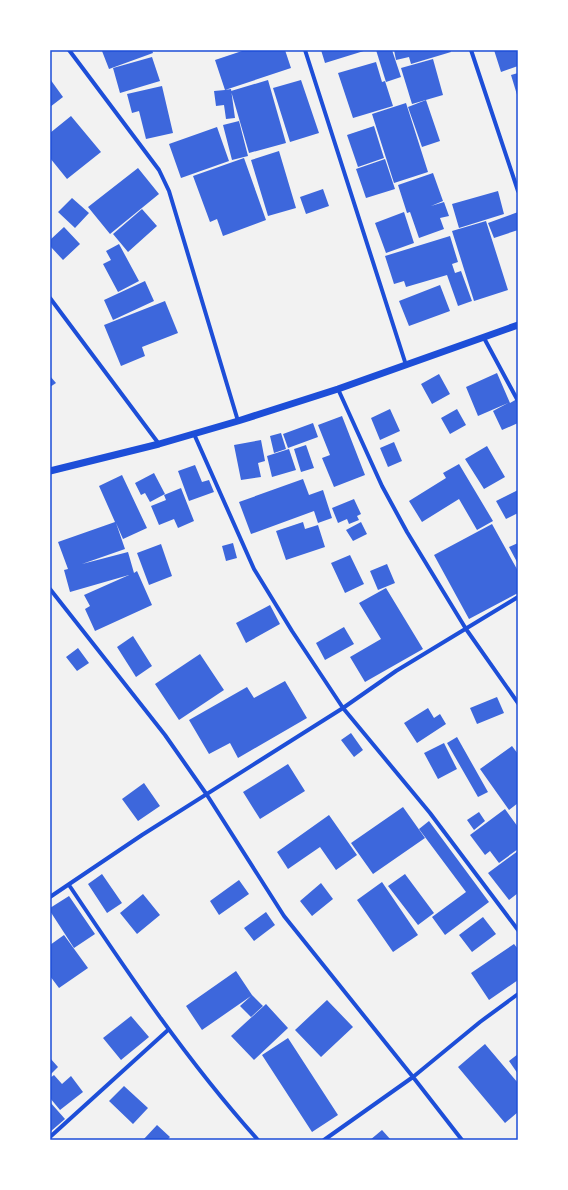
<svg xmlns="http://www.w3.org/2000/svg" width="568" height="1190" font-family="Figtree,sans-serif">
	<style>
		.building { fill: #3d67dc }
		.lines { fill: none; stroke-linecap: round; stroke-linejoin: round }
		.minor { stroke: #1d4ed8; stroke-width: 4 }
		.tertiary { stroke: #1d4ed8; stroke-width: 7 }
		.neatline { fill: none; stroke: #1d4ed8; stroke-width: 1.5 }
	</style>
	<rect width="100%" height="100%" fill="#f2f2f2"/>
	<path class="building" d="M104,50H152L153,53L109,69L102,51Z
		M245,50H285L291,68L225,90L231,89L235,118L226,119L224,105L216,106L214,91L225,90L215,60Z
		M321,50H367L325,63Z
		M376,50H392L401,77L386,82Z
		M394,50H450L451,52L411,64L409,57L396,60Z
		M494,50H518V66L501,72Z
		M152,57L160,81L120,93L113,68Z
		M433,59L443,95L412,104L401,68Z
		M376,62L382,82L385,81L393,106L353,118L338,73Z
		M518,73V98L511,75Z
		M50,79L63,97L50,107Z
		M268,80L286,143L249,153L231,91Z
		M301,80L319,133L290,142L273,88Z
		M162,86L173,133L146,139L139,111L132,113L127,94Z
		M426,100L440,141L422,147L408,107Z
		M406,103L428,172L394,183L372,114Z
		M71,116L101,152L67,179L50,158V133Z
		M239,121L248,156L232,160L223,125Z
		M374,126L384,158L358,167L347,135Z
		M217,127L229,161L181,178L169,144Z
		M279,151L296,208L268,216L251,160Z
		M244,158L266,220L223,236L217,219L210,222L193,176Z
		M385,159L395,189L366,198L356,169Z
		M138,168L159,194L110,234L88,207Z
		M433,173L443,201L431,206L444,202L449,216L440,218L444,229L419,238L410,212L407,213L398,185Z
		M323,189L329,206L306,214L300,197Z
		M498,191L504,214L459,228L452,204Z
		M72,198L89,213L75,228L58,212Z
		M142,209L157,226L128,252L113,234Z
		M404,212L414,243L386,253L375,223Z
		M518,212V230L494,238L488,223Z
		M486,221L508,290L474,301L452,231Z
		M64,227L80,244L63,260L50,246V240Z
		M450,236L458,262L452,264L455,273L461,271L472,301L458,306L447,275L406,287L404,281L394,284L385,256Z
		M119,244L139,281L118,292L103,264L111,260L106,251Z
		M145,281L154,301L113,320L104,300Z
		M440,285L450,311L409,326L399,301Z
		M165,301L178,333L142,347L145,356L121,366L104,325Z
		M497,373L510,403L517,399L518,402V423L502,430L493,411L508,403L478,416L466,387Z
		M439,374L450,394L432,404L421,384Z
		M50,376L56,383L50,387Z
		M390,409L400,431L380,440L371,418Z
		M457,409L466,425L450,434L441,418Z
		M342,416L365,475L334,487L322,458L330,455L318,425Z
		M313,423L318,437L288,448L283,434Z
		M281,433L286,449L274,453L270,436Z
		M261,440L265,461L258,463L261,477L241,480L234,445Z
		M394,442L402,461L388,467L380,448Z
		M306,445L314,468L301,472L294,449Z
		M487,446L505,477L484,489L465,459Z
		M289,449L296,470L272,477L267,456Z
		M459,464L493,521L477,530L459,499L422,522L409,501L446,478L443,473Z
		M195,465L202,482L209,480L214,492L189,501L178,471Z
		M154,473L165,494L150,502L145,493L141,495L135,483Z
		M122,475L147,528L123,539L116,523L125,549L82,564L128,552L134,573L137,571L152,605L95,631L85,609L90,606L84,595L129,575L70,592L64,570L68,569L58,542L115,522L99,486Z
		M303,479L309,495L323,490L332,518L318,523L314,511L251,534L239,502Z
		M181,488L194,521L178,528L174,519L159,525L151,506L166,500L164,495Z
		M518,490V513L506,519L496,501Z
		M354,499L361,514L357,516L359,520L349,524L347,519L338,523L332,508Z
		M303,522L305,529L318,525L325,547L286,560L276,531Z
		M361,522L367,534L353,541L346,530Z
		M492,524L518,571V593L469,619L434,555Z
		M233,543L237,558L226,561L222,546Z
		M518,543V564L509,547Z
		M161,544L172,576L149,585L137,553Z
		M350,555L364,584L345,593L331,563Z
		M387,564L395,583L378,590L370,571Z
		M386,588L423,649L365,682L350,657L381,639L359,603Z
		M270,605L280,624L246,643L236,623Z
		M344,627L354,644L325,660L316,643Z
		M133,636L152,666L136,677L117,647Z
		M78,648L89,663L77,671L66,657Z
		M200,654L224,690L179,720L155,684Z
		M285,681L307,718L238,758L230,743L209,754L189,720L247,687L254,698Z
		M497,697L504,713L477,724L470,708Z
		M428,708L434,718L440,714L446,724L417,743L404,723Z
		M351,733L363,750L354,757L341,740Z
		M457,737L488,792L478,797L447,743Z
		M444,743L457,769L438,779L424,753Z
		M512,746L518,754V803L509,810L480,769Z
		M288,764L305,791L260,819L243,792Z
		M144,783L160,806L138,821L122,799Z
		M403,807L425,838L373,874L351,843Z
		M505,809L518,827V849L499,863L490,851L485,855L470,835Z
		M479,812L485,821L474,830L467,820Z
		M329,815L357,855L336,870L320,847L288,869L277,852Z
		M429,821L489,902L445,935L432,917L466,892L419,829Z
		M518,851V893L509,900L488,873Z
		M102,874L122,903L107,913L88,884Z
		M405,874L434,913L418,925L388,886Z
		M239,880L249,894L219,915L210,901Z
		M382,882L418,935L393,952L357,900Z
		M321,883L333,899L312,916L300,901Z
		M143,894L160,915L137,934L120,913Z
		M69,896L95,934L74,948L50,911V908Z
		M266,912L275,925L254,941L244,928Z
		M483,917L496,934L472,952L459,935Z
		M64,935L88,968L59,988L50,976V945Z
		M514,944L518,949V980L489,1000L471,973Z
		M236,971L252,995L263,1006L251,1017L240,1006L251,996L202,1030L186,1006Z
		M327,1000L353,1027L321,1057L295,1030Z
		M266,1004L288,1028L254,1060L231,1036Z
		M131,1016L149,1037L121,1060L103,1038Z
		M288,1038L338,1115L312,1132L262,1055Z
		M485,1044L518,1083V1112L505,1123L458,1067Z
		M518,1054V1074L509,1061Z
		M50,1058L58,1067L50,1075Z
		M54,1075L62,1084L71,1076L83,1092L60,1110L50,1098V1078Z
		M124,1086L148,1108L133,1124L109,1101Z
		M50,1102L65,1119L50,1132Z
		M157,1125L170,1137L167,1140H143Z
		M382,1130L391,1140H370Z"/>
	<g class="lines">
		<path class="minor" d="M69,50L159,170L169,191L238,421
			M305,50L406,365
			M471,50L518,191
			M50,298L159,444
			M484,338L518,401
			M338,389L382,486L407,532L466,629L518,703
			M194,434L254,569L292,631L343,708L430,813L518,930
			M50,589L165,735L207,795L284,916L413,1077L462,1140
			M69,885C128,973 187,1061 258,1140
			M50,897L142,835L343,708L396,671L518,597
			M50,1137L168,1030
			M324,1140L413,1077L480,1022L518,994"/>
		<path class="tertiary" d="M50,471L159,444L238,421L338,389L518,325"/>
	</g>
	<rect width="568" height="1190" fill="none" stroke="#ffffff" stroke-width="102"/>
	<rect x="51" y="51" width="466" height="1088" class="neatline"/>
</svg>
